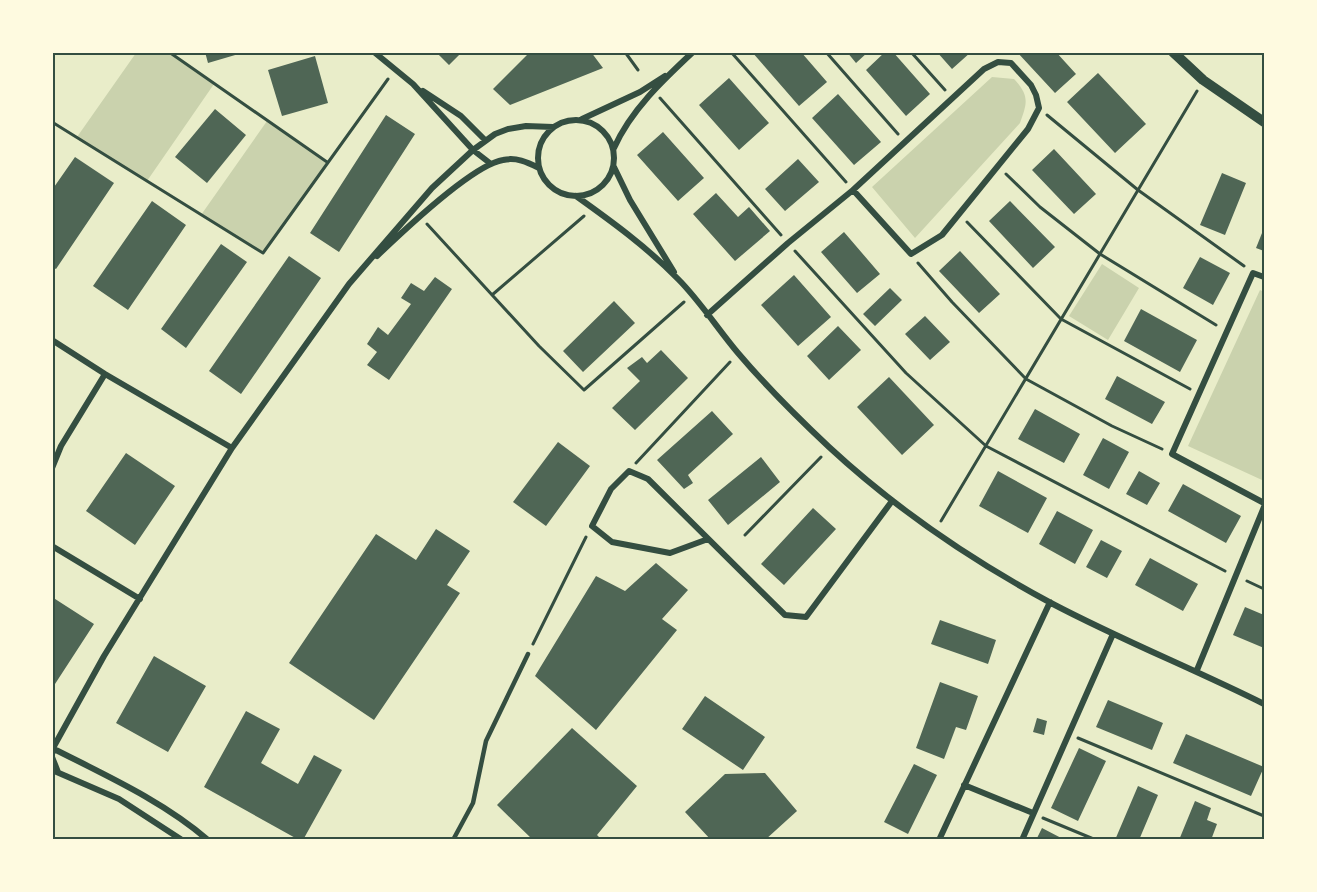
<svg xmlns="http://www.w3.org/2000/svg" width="1317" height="892" font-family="'Space Grotesk',sans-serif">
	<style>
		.green { fill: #cad2ad }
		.building { fill: #4f6655 }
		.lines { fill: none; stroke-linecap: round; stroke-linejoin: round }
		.path { stroke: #344e41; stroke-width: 3 }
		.service { stroke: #344e41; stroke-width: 4.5 }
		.minor { stroke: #344e41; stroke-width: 6 }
		.tertiary { stroke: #344e41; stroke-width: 10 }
		.neatline { fill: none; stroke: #344e41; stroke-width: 2 }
	</style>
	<rect width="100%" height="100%" fill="#e9edc9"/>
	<path class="green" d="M136,53H169L214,84L147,181L77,137Z
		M992,77L1014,79C1030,96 1027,103 1020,123L915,238L872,187Z
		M267,121L327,162L263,253L201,215Z
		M1102,264L1139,288L1108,340L1069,316Z
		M1260,290L1264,292V475L1262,480L1188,446Z"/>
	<path class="building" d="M205,52H242V53L208,63Z
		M436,52H462L449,65Z
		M530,52H591L603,68L510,105L493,89Z
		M752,52H801L827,82L799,106Z
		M847,52H868L856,63Z
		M885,52H893L930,94L906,116L866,70Z
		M937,52H971L952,69Z
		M1017,52H1056L1076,74L1055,93Z
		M315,56L328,103L282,116L268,70Z
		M1098,73L1146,124L1115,153L1067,102Z
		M729,78L769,123L739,150L699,105Z
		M838,94L881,142L854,165L812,118Z
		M215,109L246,135L207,183L175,157Z
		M386,115L415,134L339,252L310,233Z
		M663,132L704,178L678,201L637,155Z
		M1054,149L1096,194L1074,214L1032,170Z
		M75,157L114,183L56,269L52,267V190Z
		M798,159L819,182L785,211L765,189Z
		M1222,173L1246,183L1225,235L1200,225Z
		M716,193L738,217L749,207L770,231L735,261L693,214Z
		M152,201L186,225L128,310L93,286Z
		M1010,201L1055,247L1033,268L989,221Z
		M1264,228V251L1256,248Z
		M844,232L880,274L857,293L821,252Z
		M221,244L247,262L186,348L161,329Z
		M960,251L1000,294L979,313L939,271Z
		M289,256L321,278L241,394L209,371Z
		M1200,257L1230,273L1213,305L1183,288Z
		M794,275L831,317L798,346L761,305Z
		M435,277L452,289L389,380L367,365L377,352L367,344L378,327L388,335L411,304L401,298L411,283L424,291Z
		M890,288L902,300L875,326L863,314Z
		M614,301L635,323L583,372L563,351Z
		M1141,309L1197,340L1180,372L1124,341Z
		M925,316L950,342L930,360L905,334Z
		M838,326L861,350L829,380L807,356Z
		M661,350L688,378L635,430L612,408L640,381L627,368L642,357L647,363Z
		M1117,376L1165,402L1152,424L1105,399Z
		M889,377L934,425L902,455L857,407Z
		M1035,409L1080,434L1064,463L1018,439Z
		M712,411L733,434L688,475L693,483L684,489L657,460Z
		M1103,438L1129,452L1109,489L1083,475Z
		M558,442L590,466L546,526L513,502Z
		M126,453L175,486L135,545L86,511Z
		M761,457L780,482L728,525L708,500Z
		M998,471L1047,498L1028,533L979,506Z
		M1139,471L1160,483L1147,505L1126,494Z
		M1183,484L1241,516L1226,543L1168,511Z
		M813,508L836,529L784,585L761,564Z
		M1057,511L1093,530L1075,564L1039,544Z
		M436,529L470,551L447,585L460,593L374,720L289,663L376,534L416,560Z
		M1101,540L1122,551L1107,578L1086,567Z
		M1150,558L1198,584L1183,611L1135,585Z
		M656,563L688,590L662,619L677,630L596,730L535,676L596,576L625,591Z
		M52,597L94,624L55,684L52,682Z
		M1245,607L1264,615V648L1233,635Z
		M940,620L996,640L988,664L931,644Z
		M154,656L206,686L168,752L116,723Z
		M940,682L978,696L966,730L956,727L944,759L916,748Z
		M705,696L765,737L743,770L682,729Z
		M1108,700L1163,723L1152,750L1096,727Z
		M246,711L280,729L261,763L298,784L314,755L342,770L303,840H299L204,787Z
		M1037,718L1047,721L1044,735L1033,732Z
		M572,728L637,786L597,835L602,840H533L497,805Z
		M1186,734L1264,767L1251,796L1173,763Z
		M1079,748L1106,761L1078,821L1051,808Z
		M914,764L937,775L908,834L884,822Z
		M765,773L797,811L765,840H711L685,812L725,774Z
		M1138,786L1158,795L1139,840H1115Z
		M1195,801L1211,808L1207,820L1217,824L1211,840H1179Z
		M1042,828L1065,840H1036Z"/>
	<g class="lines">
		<path class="path" d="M169,52L327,162
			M625,52L638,70
			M731,52L846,182
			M826,52L898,134
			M911,52L945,90
			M660,98L781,235
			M1047,115L1138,190L1244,266
			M52,122L263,253L388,79
			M1006,174L1040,207L1100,254L1216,325
			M967,222L1061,319L1190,389
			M427,224L539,346L584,390L684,302
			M795,251L906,373L986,446L1225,571
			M918,263L952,302L1026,379L1112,426L1162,449
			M492,295L584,216
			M636,463L730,362
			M941,521L1197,91
			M745,535L821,457
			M1247,581L1264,589
			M533,644L586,537
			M1078,738L1264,816
			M1043,818L1096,840"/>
		<path class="service" d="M453,840L473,803L486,741L528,654"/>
		<path class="minor" d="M374,52L413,84L473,150L491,164
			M423,91L461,116L485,140
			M582,119L640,92L665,76
			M538 158a38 38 0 1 1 76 0a38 38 0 1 1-76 0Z
			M614,148C631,110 663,80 693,52
			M614,167L630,200L674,272
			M576,196C611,221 647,247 678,279C700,301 717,328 738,353C766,386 797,417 829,447C896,509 971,560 1051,603C1121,640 1194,669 1264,704
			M377,256C401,233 472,165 503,160C516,157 527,162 539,168
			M1264,277L1253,273L1172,454L1264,503
			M707,315L788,243L853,190L984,69L998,62L1011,63L1031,85L1036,95L1039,108L1028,129L942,235L911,254L853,190
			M52,340L105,374L232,448
			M52,468L61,446L105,374
			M708,539L670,553L612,542L592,526L611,489L629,471L648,479L785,615L806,617L892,501
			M52,546L140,599
			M1197,670L1264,507
			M52,748C105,775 163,801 208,840
			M52,754L53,748L104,656L232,448L349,284L432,188L473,150L495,134L508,129L526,126L553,127
			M52,757L58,772
			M52,770L119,799L182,840
			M964,785L1033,813
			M939,840L1050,602
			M1022,840L1113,634"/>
		<path class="tertiary" d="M1173,52L1203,80L1264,122"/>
	</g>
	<rect width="1317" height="892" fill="none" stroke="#fefae0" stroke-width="108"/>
	<rect x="54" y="54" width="1209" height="784" class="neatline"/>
</svg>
